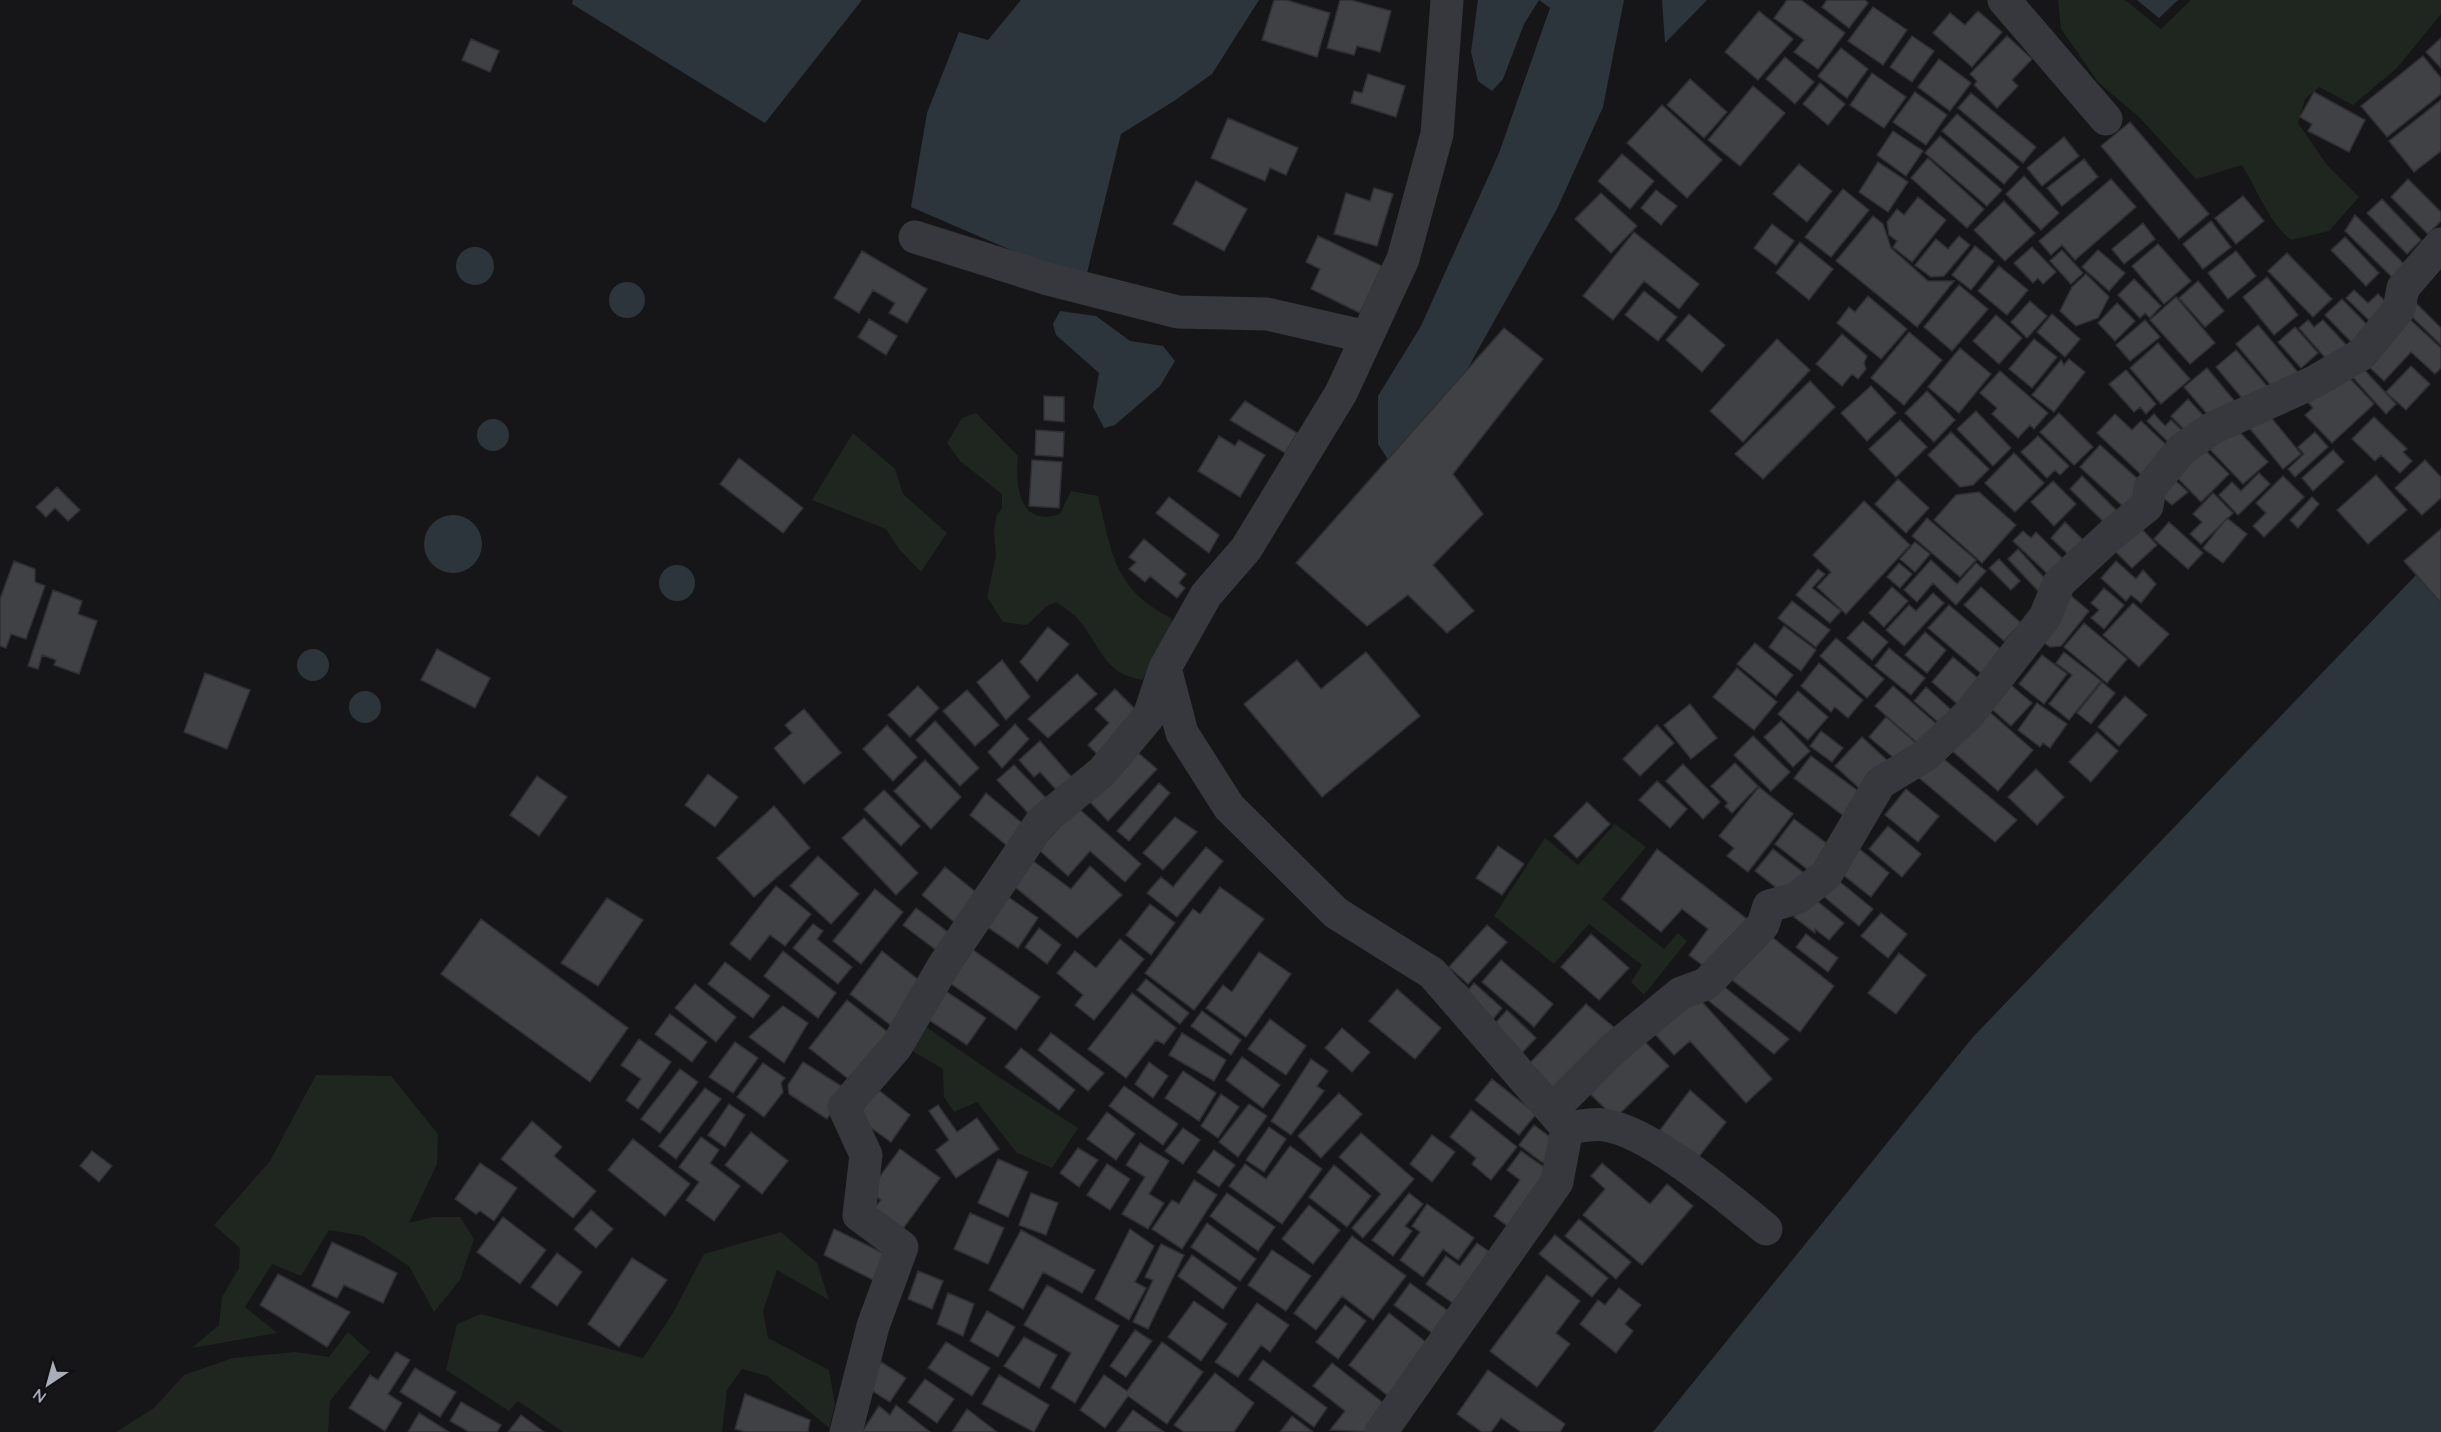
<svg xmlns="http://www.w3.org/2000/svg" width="2441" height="1432" font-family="Quicksand,sans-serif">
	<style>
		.green { fill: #1e261f }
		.water { fill: #2c353c }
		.building { fill: #404145; stroke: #303034; stroke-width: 1.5 }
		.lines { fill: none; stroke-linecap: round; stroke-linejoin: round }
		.minor { stroke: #37383d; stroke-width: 33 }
	</style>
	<rect width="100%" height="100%" fill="#161618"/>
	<path class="green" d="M2058,0H2125L2161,29L2191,0H2441V14L2397,68L2353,105L2319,87L2305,99L2298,123L2327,165L2359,197L2329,231L2291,240C2268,221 2258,191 2242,165L2196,179L2140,118L2098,82L2061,29Z
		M976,413L1018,456C1015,485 1019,528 1060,514L1071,491L1098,496C1112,554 1114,589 1171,618L1174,628L1142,680C1103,673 1101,647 1079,620C1073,613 1064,608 1056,602L1047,606L1027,625L1003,622L987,597L996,556L994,530L997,515L1002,508V494L960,461L947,443L962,418Z
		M853,433L895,469L903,494L947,533L921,572L899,549L886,529L812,500Z
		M1615,824L1646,847L1602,899L1664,949L1678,933L1687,941L1644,995L1631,982L1642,965L1589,924L1554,964L1494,916L1545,838L1578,865Z
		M919,1022L1003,1080L1078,1128L1052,1168L1017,1153L977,1102L954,1112L944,1097L943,1069L904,1046Z
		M316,1075L391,1076L438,1134L437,1164L409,1223L433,1217H460L474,1239L460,1280L434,1312L409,1266L363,1236L329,1230L301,1276L272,1264L245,1307L277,1333L192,1348L219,1325L222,1297L239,1268L240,1248L214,1225L270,1161Z
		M781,1232L817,1263L829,1300L777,1270L763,1311L768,1338L829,1370L835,1405L829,1428L767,1376L742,1369L727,1390L722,1432H563L518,1401L509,1411L446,1370L457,1324L481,1314L643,1358L673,1313L704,1254Z
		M348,1332L370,1352L330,1401L328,1432H116L154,1408L184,1375L233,1358L295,1352L329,1357Z"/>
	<path class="water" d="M573,0H862L765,123L572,4Z
		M1021,0H1259L1212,74L1174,101L1121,134L1086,277L1013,251L911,207L927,113L959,32L988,40Z
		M1478,0H1624L1603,107L1557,209L1418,457L1392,466L1378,444V396L1421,326L1499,153L1550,8L1539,0L1524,24L1503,79L1492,91L1478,81L1471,52Z
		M1662,0H1707L1665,43Z
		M2137,0H2178L2159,18Z
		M456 266a19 19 0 1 1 38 0a19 19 0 1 1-38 0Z
		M609 300a18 18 0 1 1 36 0a18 18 0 1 1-36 0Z
		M1060,311L1096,316L1130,341L1163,346L1175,361L1160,386L1115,425L1104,428L1093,407L1099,373L1056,335L1053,324Z
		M477 435a16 16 0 1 1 32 0a16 16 0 1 1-32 0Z
		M424 544a29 29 0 1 1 58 0a29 29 0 1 1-58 0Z
		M2441,549V1432H1653L1973,1037Z
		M659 583a18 18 0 1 1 36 0a18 18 0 1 1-36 0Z
		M297 665a16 16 0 1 1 32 0a16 16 0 1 1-32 0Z
		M349 707a16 16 0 1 1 32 0a16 16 0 1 1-32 0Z"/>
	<path class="building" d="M1274,0H1286L1330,13L1317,57L1262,40Z
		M1340,0H1351L1391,11L1380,52L1357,46L1354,55L1327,48Z
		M1787,0H1801L1845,33L1818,69L1794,52L1804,40L1774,18Z
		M1827,0H1865L1868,3L1849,28L1822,7Z
		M1873,7L1907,30L1883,65L1848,41Z
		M1759,11L1793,39L1758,80L1725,52Z
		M1978,11L2002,32L1972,67L1933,33L1950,13L1965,25Z
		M1912,36L1934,51L1912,82L1890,67Z
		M2007,36L2032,59L2012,80L2018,86L1997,108L1974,85L1977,81L1970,74Z
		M2441,38V68L2426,52Z
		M471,39L499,51L490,72L462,60Z
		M1841,48L1868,69L1847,98L1818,76Z
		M2423,56L2441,78V94L2387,137L2361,106Z
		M1785,57L1814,82L1795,104L1766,79Z
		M1939,59L1971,83L1950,111L1918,87Z
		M1872,73L1906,97L1884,128L1850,105Z
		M1368,74L1405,86L1396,117L1351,103L1354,91L1362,93Z
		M1690,79L1727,112L1704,138L1667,105Z
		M1820,83L1845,104L1828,125L1803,104Z
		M1753,86L1785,113L1740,166L1708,140Z
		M1915,92L1947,115L1926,145L1893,122Z
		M2314,92L2365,120L2349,152L2308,131L2312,124L2300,117Z
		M1971,93L2036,147L2023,163L1958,108Z
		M2441,100V151L2414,172L2389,141Z
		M1662,105L1722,160L1687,198L1627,143Z
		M1957,114L2019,167L2004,184L1942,131Z
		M1228,118L1298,148L1286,175L1270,168L1265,181L1211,158Z
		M2130,122L2209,214L2179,239L2101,146Z
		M1893,131L1923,151L1906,176L1877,155Z
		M1940,136L2002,190L1987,206L1925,153Z
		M2064,137L2079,156L2042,186L2027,168Z
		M1622,154L1654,181L1630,209L1598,181Z
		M1928,158L1984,209L1967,228L1911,178Z
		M2084,159L2098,177L2062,206L2047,188Z
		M1878,162L1908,182L1888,212L1859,192Z
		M1799,164L1832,191L1807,222L1773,194Z
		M2024,176L2059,213L2041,230L2006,194Z
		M2111,179L2136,207L2075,260L2062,245L2051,255L2039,241Z
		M2408,179L2441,212V221L2428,234L2391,197Z
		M1196,181L1247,209L1224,251L1173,224Z
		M1374,188L1393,194L1377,246L1334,234L1346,193L1370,201Z
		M1843,189L1869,210L1831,257L1805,237Z
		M1656,190L1677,206L1661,225L1641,208Z
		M1601,193L1637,226L1611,253L1575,219Z
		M2243,196L2264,221L2236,244L2215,218Z
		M1918,197L1946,220L1912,262L1893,247L1897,241L1889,235L1887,222L1897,209L1904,215Z
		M2382,199L2421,240L2407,254L2367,213Z
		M2004,201L2035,233L2005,261L1974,230Z
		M2355,215L2404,264L2392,277L2345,231Z
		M1873,216L1883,224L1891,248L1928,281H1954L1917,327L1836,261Z
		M2211,221L2231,247L2203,269L2183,244Z
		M2143,223L2155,239L2124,264L2112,249Z
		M1772,224L1794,241L1776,265L1754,248Z
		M1634,232L1699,284L1679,309L1644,281L1613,320L1583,296Z
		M1318,236L1382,266L1360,313L1311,289L1320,269L1306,262Z
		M1959,236L1970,245L1944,276L1931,277L1915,265L1936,239L1948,249Z
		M2345,237L2379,273L2366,286L2331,250Z
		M1800,242L1833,269L1809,300L1776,273Z
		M2158,244L2191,281L2164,304L2132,266Z
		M1975,246L1994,261L1971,290L1952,275Z
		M2032,247L2056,272L2043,284L2038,278L2033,283L2014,263Z
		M2062,250L2083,273L2071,284L2050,261Z
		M2098,250L2125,273L2109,291L2082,267Z
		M862,251L927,289L907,323L889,313L895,303L873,290L859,313L834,298Z
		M2236,251L2256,276L2228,299L2208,273Z
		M2287,253L2332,299L2313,317L2268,271Z
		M1999,266L2028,290L2007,315L1978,291Z
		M2086,274L2109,297L2098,318L2076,326L2060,311L2072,287Z
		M2267,277L2298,315L2274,335L2243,297Z
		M2134,279L2161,306L2150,318L2145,313L2140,318L2118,295Z
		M2198,281L2224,311L2205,327L2179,298Z
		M1959,285L1988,309L1952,351L1924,327Z
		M2354,290L2368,303L2378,294L2393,309L2376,327L2346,298Z
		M1644,291L1677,317L1658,341L1625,315Z
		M1868,296L1907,329L1881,359L1837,323L1849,307L1855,312Z
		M2176,297L2215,343L2190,364L2150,320Z
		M2411,298L2441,328V345L2402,307Z
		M2342,299L2376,334L2359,350L2325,315Z
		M2030,301L2047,316L2027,338L2011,322Z
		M2117,303L2135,321L2115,341L2098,323Z
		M1689,314L1725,345L1702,372L1666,340Z
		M2052,314L2080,339L2065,357L2037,332Z
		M1996,315L2022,338L1999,364L1973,341Z
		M2405,315L2441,348V368L2435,374L2411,352L2384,381L2363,361Z
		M869,319L897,336L886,355L858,337Z
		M2145,320L2160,337L2130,361L2116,345Z
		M2308,320L2314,327L2323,320L2353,352L2335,369L2299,328Z
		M2258,325L2301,376L2279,395L2236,344Z
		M2295,327L2318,353L2301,368L2278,342Z
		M1504,328L1543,359L1453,474L1483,514L1433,565L1474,611L1447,633L1408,595L1367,626L1296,563Z
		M1909,332L1942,360L1904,405L1871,378Z
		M1842,334L1867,356L1864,363L1866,369L1858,379L1852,374L1842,386L1816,364Z
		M1777,339L1810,370L1743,442L1710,411Z
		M2034,339L2057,357L2032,388L2009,369Z
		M2158,343L2190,379L2161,404L2130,368Z
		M1960,348L1991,374L1959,413L1928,387Z
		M2236,350L2273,393L2252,410L2216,367Z
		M2069,359L2085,372L2054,412L2032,395L2061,360L2064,365Z
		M2357,362L2396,404L2386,414L2347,371Z
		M2411,366L2430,384L2406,410L2386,392Z
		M2207,368L2237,404L2215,423L2184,387Z
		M2126,370L2156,404L2146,414L2140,407L2134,412L2109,384Z
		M2342,370L2374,404L2332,443L2305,415L2313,408L2308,402Z
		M2000,371L2048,413L2034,429L2030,425L2018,438L1992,414L1997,408L1980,393Z
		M1810,381L1835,407L1763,479L1735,454Z
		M1871,386L1896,413L1867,441L1841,413Z
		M1927,391L1955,420L1934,442L1905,413Z
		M1044,396L1064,397V422L1044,420Z
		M2188,399L2209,422L2192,438L2171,416Z
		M1245,401L1297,433L1285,453L1230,420Z
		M2265,410L2301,454L2283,469L2247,425Z
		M1976,411L2011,448L1993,466L1957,429Z
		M2059,413L2093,447L2074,465L2040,432Z
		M2115,414L2132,430L2141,421L2176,454L2149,482L2097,433Z
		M2154,414L2165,426L2171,420L2191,439L2178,452L2147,421Z
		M2374,417L2407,449L2403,452L2412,461L2400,473L2381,455L2375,461L2352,439Z
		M1900,420L1927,447L1896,477L1869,449Z
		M2231,423L2268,462L2243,484L2203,442Z
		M1036,430L1064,432L1063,457L1035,455Z
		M1951,432L1989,469L1973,485L1960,487L1928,455Z
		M2315,432L2328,447L2295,477L2288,469L2304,454L2298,447Z
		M1219,436L1235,446L1239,440L1265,455L1240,497L1198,471Z
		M2038,436L2069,466L2060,475L2055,470L2047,478L2021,452Z
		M2197,442L2229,474L2201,502L2169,469Z
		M2100,445L2149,489L2128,511L2080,467Z
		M2333,450L2344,462L2313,491L2302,478Z
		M2014,453L2044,483L2015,512L1985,483Z
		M739,458L803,508L783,533L720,484Z
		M1032,460L1062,462L1059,508L1029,506Z
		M2425,460L2441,477V498L2422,515L2395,488Z
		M2259,473L2270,484L2238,515L2219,495L2232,482L2241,491Z
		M2168,474L2188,492L2172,505L2154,490Z
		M2376,475L2407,510L2368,544L2337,510Z
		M2082,476L2123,517L2111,529L2070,489Z
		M2283,476L2304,497L2264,537L2253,526L2266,513L2256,503Z
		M1898,479L1929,508L1906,533L1875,504Z
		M2053,481L2076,504L2054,526L2031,502Z
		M57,487L80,510L68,521L55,508L46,517L36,507Z
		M1979,492L2016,525L1982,563L1934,520L1956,495Z
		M2213,493L2233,513L2201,544L2190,534L2202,522L2193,514Z
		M1169,497L1219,535L1209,553L1156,513Z
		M2312,497L2319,504L2298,528L2290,520Z
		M1864,501L1910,545L1846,614L1817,587L1831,572L1813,555Z
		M1927,518L1976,560L1960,577L1912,536Z
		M2227,518L2247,534L2223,563L2203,548Z
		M2134,521L2157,545L2132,568L2110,546Z
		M2065,522L2088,545L2074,560L2051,538Z
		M2169,522L2203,553L2188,569L2154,539Z
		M2441,529V603L2404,561Z
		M2023,531L2031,538L2036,532L2069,565L2054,580L2013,541Z
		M1144,539L1186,574L1179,583L1185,588L1177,598L1150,576L1145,582L1129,569L1136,562L1129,557Z
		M1915,542L1930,554L1915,572L1900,559Z
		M2018,549L2051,585L2041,594L2008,559Z
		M1999,559L2020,581L2011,590L1989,568Z
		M1931,560L1957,584L1976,563L1986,571L1956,605L1933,583L1917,602L1904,590Z
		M14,561L35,569V582L45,586L26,639L11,634L6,648L0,646V599Z
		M2116,561L2136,579L2143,570L2156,584L2141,603L2131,595L2126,601L2101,578Z
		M1899,563L1912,574L1900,588L1887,577Z
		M1818,569L1825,574L1812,588L1841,611L1830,623L1796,595Z
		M1892,587L1908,601L1884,627L1869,613Z
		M1981,587L2021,623L2004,641L1964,605Z
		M2104,588L2124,605L2104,629L2091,618L2099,610L2091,603Z
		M53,590L82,601L78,614L97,621L79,674L54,665L56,660L42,655L38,669L28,666Z
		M1933,593L1944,603L1904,646L1886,630L1909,605L1916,611Z
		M2069,594L2089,611L2061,646L2050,647L2035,636Z
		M1792,601L1830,630L1816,647L1778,618Z
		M2133,603L2169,634L2139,667L2103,635Z
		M1949,605L2003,651L1983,675L1928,628Z
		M1863,621L1888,642L1872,660L1847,638Z
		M2084,623L2127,659L2107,683L2064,647Z
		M1784,626L1816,650L1801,671L1769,647Z
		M1048,627L1069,644L1037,681L1020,662Z
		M1925,632L1946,650L1927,673L1905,655Z
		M1836,638L1884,679L1867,698L1820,656Z
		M1755,643L1793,675L1776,696L1737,664Z
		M1889,648L1925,678L1911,695L1875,666Z
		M437,649L490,678L475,708L421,680Z
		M1366,652L1420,716L1322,797L1244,704L1297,660L1321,689Z
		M2064,652L2101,681L2069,720L2049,704L2072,675L2056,663Z
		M2042,655L2067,674L2044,704L2019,684Z
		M1953,657L1985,684L1963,709L1932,682Z
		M1002,660L1030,697L1006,720L977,682Z
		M1819,663L1863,700L1848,718L1835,707L1831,712L1801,686Z
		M1737,668L1777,702L1754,730L1713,697Z
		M205,673L250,690L227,749L184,732Z
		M1077,674L1097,694L1048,738L1028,719Z
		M2005,680L2032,703L2011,726L1985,703Z
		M2102,682L2115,693L2091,724L2077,713Z
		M918,686L939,708L910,737L888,715Z
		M1893,686L1940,727L1922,747L1875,706Z
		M1926,687L1958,716L1946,729L1914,701Z
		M1115,689L1142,716L1100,757L1088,745L1109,723L1095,709Z
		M967,690L999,725L975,746L943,711Z
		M1798,691L1828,717L1808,740L1778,714Z
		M2125,696L2147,715L2119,746L2098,727Z
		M2037,703L2067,724L2050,748L2043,743L2040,747L2018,730Z
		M1690,704L1717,738L1691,759L1664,725Z
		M1985,708L2033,750L1998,791L1950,749Z
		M804,709L841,753L804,784L774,748L792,733L785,725Z
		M1886,717L1917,744L1901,764L1869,737Z
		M935,721L979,768L960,786L916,740Z
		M1781,721L1810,751L1793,767L1764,737Z
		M1015,724L1029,739L1002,768L988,752Z
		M887,725L917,757L893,781L863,749Z
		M1657,725L1674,743L1640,776L1623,759Z
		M1821,731L1843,748L1832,762L1810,746Z
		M2097,732L2118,751L2091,782L2069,762Z
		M1753,736L1790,772L1771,791L1734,755Z
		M1862,737L1890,763L1859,788L1835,766Z
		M1040,741L1076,782L1061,795L1040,772L1034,777L1019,760Z
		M1136,751L1157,769L1108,821L1090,802Z
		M1939,755L2017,820L1995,842L1918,777Z
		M1811,756L1866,797L1849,820L1794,778Z
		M925,760L961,797L931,829L894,791Z
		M1735,763L1758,786L1732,813L1725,806L1728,803L1711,786Z
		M1683,764L1720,802L1703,819L1666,781Z
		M1014,765L1048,800L1031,816L997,780Z
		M2036,769L2064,797L2037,825L2008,797Z
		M708,774L738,797L715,827L685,805Z
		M537,776L567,797L539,836L510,815Z
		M1657,781L1687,809L1670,828L1639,800Z
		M1159,783L1170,793L1129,841L1117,831Z
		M1759,787L1793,814L1748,872L1727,856L1734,848L1719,836Z
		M1906,789L1939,816L1918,842L1885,815Z
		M884,790L920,826L901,846L864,809Z
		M986,793L1029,829L1011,849L970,815Z
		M1587,802L1610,824L1577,858L1554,836Z
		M774,806L810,848L754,897L717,858Z
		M1077,807L1141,864L1125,882L1090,851L1068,876L1039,850Z
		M1175,817L1197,832L1163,870L1143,853Z
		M864,818L918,873L896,895L842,838Z
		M1794,819L1837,851L1817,877L1775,844Z
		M1888,826L1921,854L1902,877L1869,849Z
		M1498,846L1524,864L1502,895L1476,878Z
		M1206,847L1223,861L1177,917L1147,893L1161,877L1173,887Z
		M1857,847L1889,873L1871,897L1838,871Z
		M1657,849L1752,923L1714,974L1689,955L1708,929L1682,909L1661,932L1621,899Z
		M1773,849L1809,877L1784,894L1755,871Z
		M818,856L859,894L831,924L790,886Z
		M1029,858L1071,889L1090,866L1122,895L1077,938L1009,882Z
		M945,867L977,893L954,922L922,895Z
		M1834,877L1873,909L1859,926L1821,894Z
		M776,886L811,914L785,946L770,935L750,960L730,944Z
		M1220,887L1264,919L1194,1010L1145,973L1193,909L1200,914Z
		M875,889L903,912L861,964L833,941Z
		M1007,896L1038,918L1018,948L986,926Z
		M1811,896L1844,923L1829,940L1815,929V933L1794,917Z
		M607,898L643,920L598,986L561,963Z
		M1150,904L1175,923L1151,955L1126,935Z
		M916,908L953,936L940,953L903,925Z
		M1881,913L1907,934L1888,958L1861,936Z
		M481,919L628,1028L590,1082L441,974Z
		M813,924L823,931L817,939L852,967L838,984L793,948Z
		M1487,925L1507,942L1468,984L1449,967Z
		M1039,928L1061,945L1047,964L1025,947Z
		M1763,930L1834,986L1800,1032L1727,976Z
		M1591,934L1629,968L1599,1000L1561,967Z
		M1806,934L1838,958L1828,972L1796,947Z
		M1120,939L1144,959L1094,1020L1075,1005L1083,995L1057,973L1075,951L1096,968Z
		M966,945L1040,997L1016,1030L943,978Z
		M783,951L836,993L818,1018L764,976Z
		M882,951L925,985L897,1030L850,994Z
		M1259,952L1291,974L1246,1037L1206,1008L1223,985L1232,992Z
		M1899,953L1926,975L1896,1014L1868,993Z
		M1501,960L1553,1004L1534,1027L1482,982Z
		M725,962L770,996L753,1018L708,984Z
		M1446,968L1469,989L1474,983L1502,1008L1489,1024Z
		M1146,979L1189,1013L1180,1024L1137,990Z
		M1717,981L1789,1039L1774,1054L1704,997Z
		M695,984L736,1017L716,1042L675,1008Z
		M941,988L986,1018L967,1045L923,1016Z
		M1397,989L1441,1028L1415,1059L1369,1021Z
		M1132,993L1176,1028L1164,1044L1156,1040L1126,1078L1088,1049Z
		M1695,994L1772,1079L1746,1103L1690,1041L1674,1055L1653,1032Z
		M847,1000L894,1037L856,1085L809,1048Z
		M1586,1004L1616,1029L1556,1093L1529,1064Z
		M783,1006L808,1023L784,1063L749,1037Z
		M1507,1010L1536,1038L1519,1056L1490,1029Z
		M1202,1011L1241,1040L1231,1055L1191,1026Z
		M670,1014L707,1042L692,1062L655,1034Z
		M1270,1019L1306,1046L1286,1075L1248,1049Z
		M1342,1028L1370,1052L1352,1072L1325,1048Z
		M1051,1033L1104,1073L1088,1091L1038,1050Z
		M1182,1033L1226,1060L1214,1081L1169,1055Z
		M1641,1038L1669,1066L1615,1118L1586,1090Z
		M639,1039L671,1062L638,1109L626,1100L641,1079L621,1065Z
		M735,1042L758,1058L733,1093L709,1077Z
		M1021,1048L1075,1090L1059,1110L1005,1067Z
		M1242,1057L1280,1085L1263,1108L1226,1080Z
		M1311,1059L1328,1071L1317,1086L1324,1091L1291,1135L1271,1121Z
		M803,1062L846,1089L827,1119L789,1094L788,1085Z
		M1149,1062L1168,1076L1153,1098L1135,1084Z
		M763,1063L785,1078L781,1083L783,1092L764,1117L737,1097Z
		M680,1069L698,1082L660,1133L641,1119Z
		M1183,1071L1216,1093L1199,1121L1165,1098Z
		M1492,1079L1536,1114L1519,1135L1475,1100Z
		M871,1084L910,1115L891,1142L860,1120Z
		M1124,1086L1178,1124L1163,1145L1109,1106Z
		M705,1088L721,1099L676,1159L659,1146Z
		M1690,1090L1726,1122L1694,1163L1657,1134Z
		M1339,1093L1362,1114L1321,1158L1298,1136Z
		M1221,1094L1239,1107L1218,1138L1201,1126Z
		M729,1104L745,1115L725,1147L708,1135Z
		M1249,1104L1267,1116L1238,1157L1219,1142Z
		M938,1105L957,1132L977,1118L999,1149L956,1178L936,1150L949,1140L929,1111Z
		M1471,1110L1517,1147L1491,1180L1472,1164L1476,1158L1450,1137Z
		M1107,1112L1135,1134L1116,1160L1087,1139Z
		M532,1121L562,1147L554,1156L596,1191L573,1218L501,1159Z
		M1534,1125L1558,1143L1543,1163L1519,1145Z
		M1269,1127L1286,1139L1264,1172L1246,1160Z
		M1183,1128L1200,1140L1183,1164L1165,1151Z
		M751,1132L788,1161L762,1194L725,1165Z
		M1361,1133L1414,1179L1363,1238L1352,1228L1381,1194L1339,1157Z
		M1432,1135L1455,1152L1432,1182L1410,1164Z
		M701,1137L719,1150L710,1163L740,1186L714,1221L686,1200L699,1182L679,1167Z
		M633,1139L690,1184L665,1216L608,1170Z
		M1140,1143L1169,1161L1149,1194L1164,1203L1148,1229L1122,1214L1145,1177L1126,1165Z
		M1290,1146L1322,1169L1282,1224L1229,1186L1245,1164L1266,1179Z
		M1078,1148L1098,1160L1079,1187L1060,1173Z
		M900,1149L940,1178L897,1237L868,1216L881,1200L869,1191Z
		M1214,1150L1235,1165L1219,1187L1197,1172Z
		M92,1151L112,1166L99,1182L80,1166Z
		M1521,1151L1554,1174L1514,1231L1494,1216L1520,1180L1507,1170Z
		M998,1159L1028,1172L1008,1217L978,1203Z
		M480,1163L517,1188L494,1221L480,1211L476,1214L455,1199Z
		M1602,1163L1650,1204L1667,1184L1693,1206L1642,1265L1583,1215L1605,1189L1591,1176Z
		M1107,1164L1130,1179L1110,1210L1087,1195Z
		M1334,1165L1371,1196L1347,1227L1309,1197Z
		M1194,1180L1217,1195L1182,1249L1152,1229L1172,1200L1179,1204Z
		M1031,1193L1058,1203L1046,1235L1019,1225Z
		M1227,1193L1275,1227L1258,1251L1210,1216Z
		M1409,1193L1423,1204L1405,1226L1412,1231L1393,1256L1372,1240Z
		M1427,1204L1474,1238L1458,1260L1443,1249L1423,1277L1400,1260L1420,1232L1412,1226Z
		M1309,1205L1340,1230L1313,1264L1282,1239Z
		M591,1210L613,1229L596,1248L574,1229Z
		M970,1213L1004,1228L988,1264L954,1249Z
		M503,1217L546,1250L520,1284L477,1252Z
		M1579,1219L1631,1262L1616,1279L1565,1236Z
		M1207,1223L1256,1259L1240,1281L1191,1247Z
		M834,1229L885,1254L875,1281L824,1255Z
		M1130,1229L1154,1246L1135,1282L1146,1288L1129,1320L1095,1299Z
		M1021,1230L1095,1270L1082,1293L1043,1272L1023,1309L989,1290Z
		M1555,1235L1608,1278L1592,1297L1539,1254Z
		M1352,1236L1406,1276L1373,1320L1342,1296L1316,1330L1294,1313Z
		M332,1242L397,1273L383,1303L344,1285L337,1298L312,1286Z
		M1477,1243L1498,1258L1461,1309L1426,1284L1446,1256L1460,1266Z
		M1161,1244L1184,1255L1148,1329L1133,1322L1153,1280L1145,1277Z
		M1272,1250L1311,1276L1286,1311L1248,1285Z
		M557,1253L582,1272L557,1306L531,1287Z
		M1192,1255L1237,1288L1223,1309L1178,1276Z
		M632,1258L667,1280L619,1347L588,1324Z
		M918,1271L943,1281L932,1309L908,1299Z
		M278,1274L350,1312L327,1347L260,1305Z
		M1547,1275L1580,1301L1556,1333L1570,1344L1537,1387L1490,1351Z
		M1410,1283L1455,1316L1439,1338L1394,1305Z
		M1047,1285L1119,1326L1075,1403L1051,1388L1071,1353L1024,1325Z
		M1619,1288L1641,1305L1625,1324L1633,1331L1616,1353L1580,1324L1598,1300L1605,1305Z
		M948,1293L974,1304L963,1336L937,1324Z
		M1194,1301L1227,1324L1201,1361L1168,1337Z
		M1257,1303L1289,1325L1270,1352L1261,1345L1238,1377L1215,1362Z
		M1345,1305L1366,1321L1338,1359L1316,1342Z
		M987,1311L1015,1327L998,1357L970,1341Z
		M1389,1313L1432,1347L1392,1399L1349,1365Z
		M1135,1330L1152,1341L1126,1377L1110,1366Z
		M1024,1337L1057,1355L1039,1388L1004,1366Z
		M946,1342L990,1368L972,1396L928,1368Z
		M1162,1342L1203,1372L1167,1424L1128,1396L1105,1428L1080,1410L1104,1375L1127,1391Z
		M396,1352L410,1360L388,1394L402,1403L385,1431L349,1408L370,1375L378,1380Z
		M1263,1360L1327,1408L1314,1427L1249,1379Z
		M881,1362L906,1378L890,1402L866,1387Z
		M1332,1363L1391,1409L1373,1432L1330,1430L1345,1411L1313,1386Z
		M415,1368L456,1392L440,1417L400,1392Z
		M1488,1370L1565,1424L1560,1432H1521L1501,1418L1491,1432H1482L1457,1414Z
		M1215,1373L1254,1403L1234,1432H1184L1174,1425Z
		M999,1375L1049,1405L1034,1432L982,1404Z
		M925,1379L954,1399L937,1423L908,1402Z
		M745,1394L810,1420L808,1432H746L735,1429Z
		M461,1402L501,1425L497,1432H469L450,1421Z
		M896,1405L930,1432H862L879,1406L890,1415Z
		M967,1409L997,1432H952Z
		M1133,1410L1164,1432H1117Z
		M419,1413L449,1432H408Z
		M521,1415L544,1432H508Z
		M1292,1416L1313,1432H1280Z"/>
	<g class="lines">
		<path class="minor" d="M2004,0L2106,119
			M915,237L1048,279L1178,312L1267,314L1367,337
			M1552,1110L1613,1049L1681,993L1706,984L1763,925L1769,906L1797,898L1826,875L1880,783L1926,755L1969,714L2045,617L2059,583L2112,534L2147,506L2150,488L2182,449L2213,428L2314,382L2362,354L2399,309L2403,288L2441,244
			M1567,1128C1578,1127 1593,1123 1604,1125C1650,1131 1729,1199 1766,1229
			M846,1432L873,1326L902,1247L859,1215L866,1155L844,1107L896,1047L944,965L1041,822L1102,772L1149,716L1165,668
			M1381,1432L1557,1182L1567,1128L1432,973L1336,913L1229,807L1182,733L1165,668L1206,595L1246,549L1341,393L1403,259L1437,134L1447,0"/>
	</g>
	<g transform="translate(48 1384) rotate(216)" stroke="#111113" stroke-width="4.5" paint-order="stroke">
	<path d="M0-4.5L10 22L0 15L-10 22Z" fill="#a8adb8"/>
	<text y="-9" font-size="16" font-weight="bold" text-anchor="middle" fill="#a8adb8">N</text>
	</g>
</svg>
